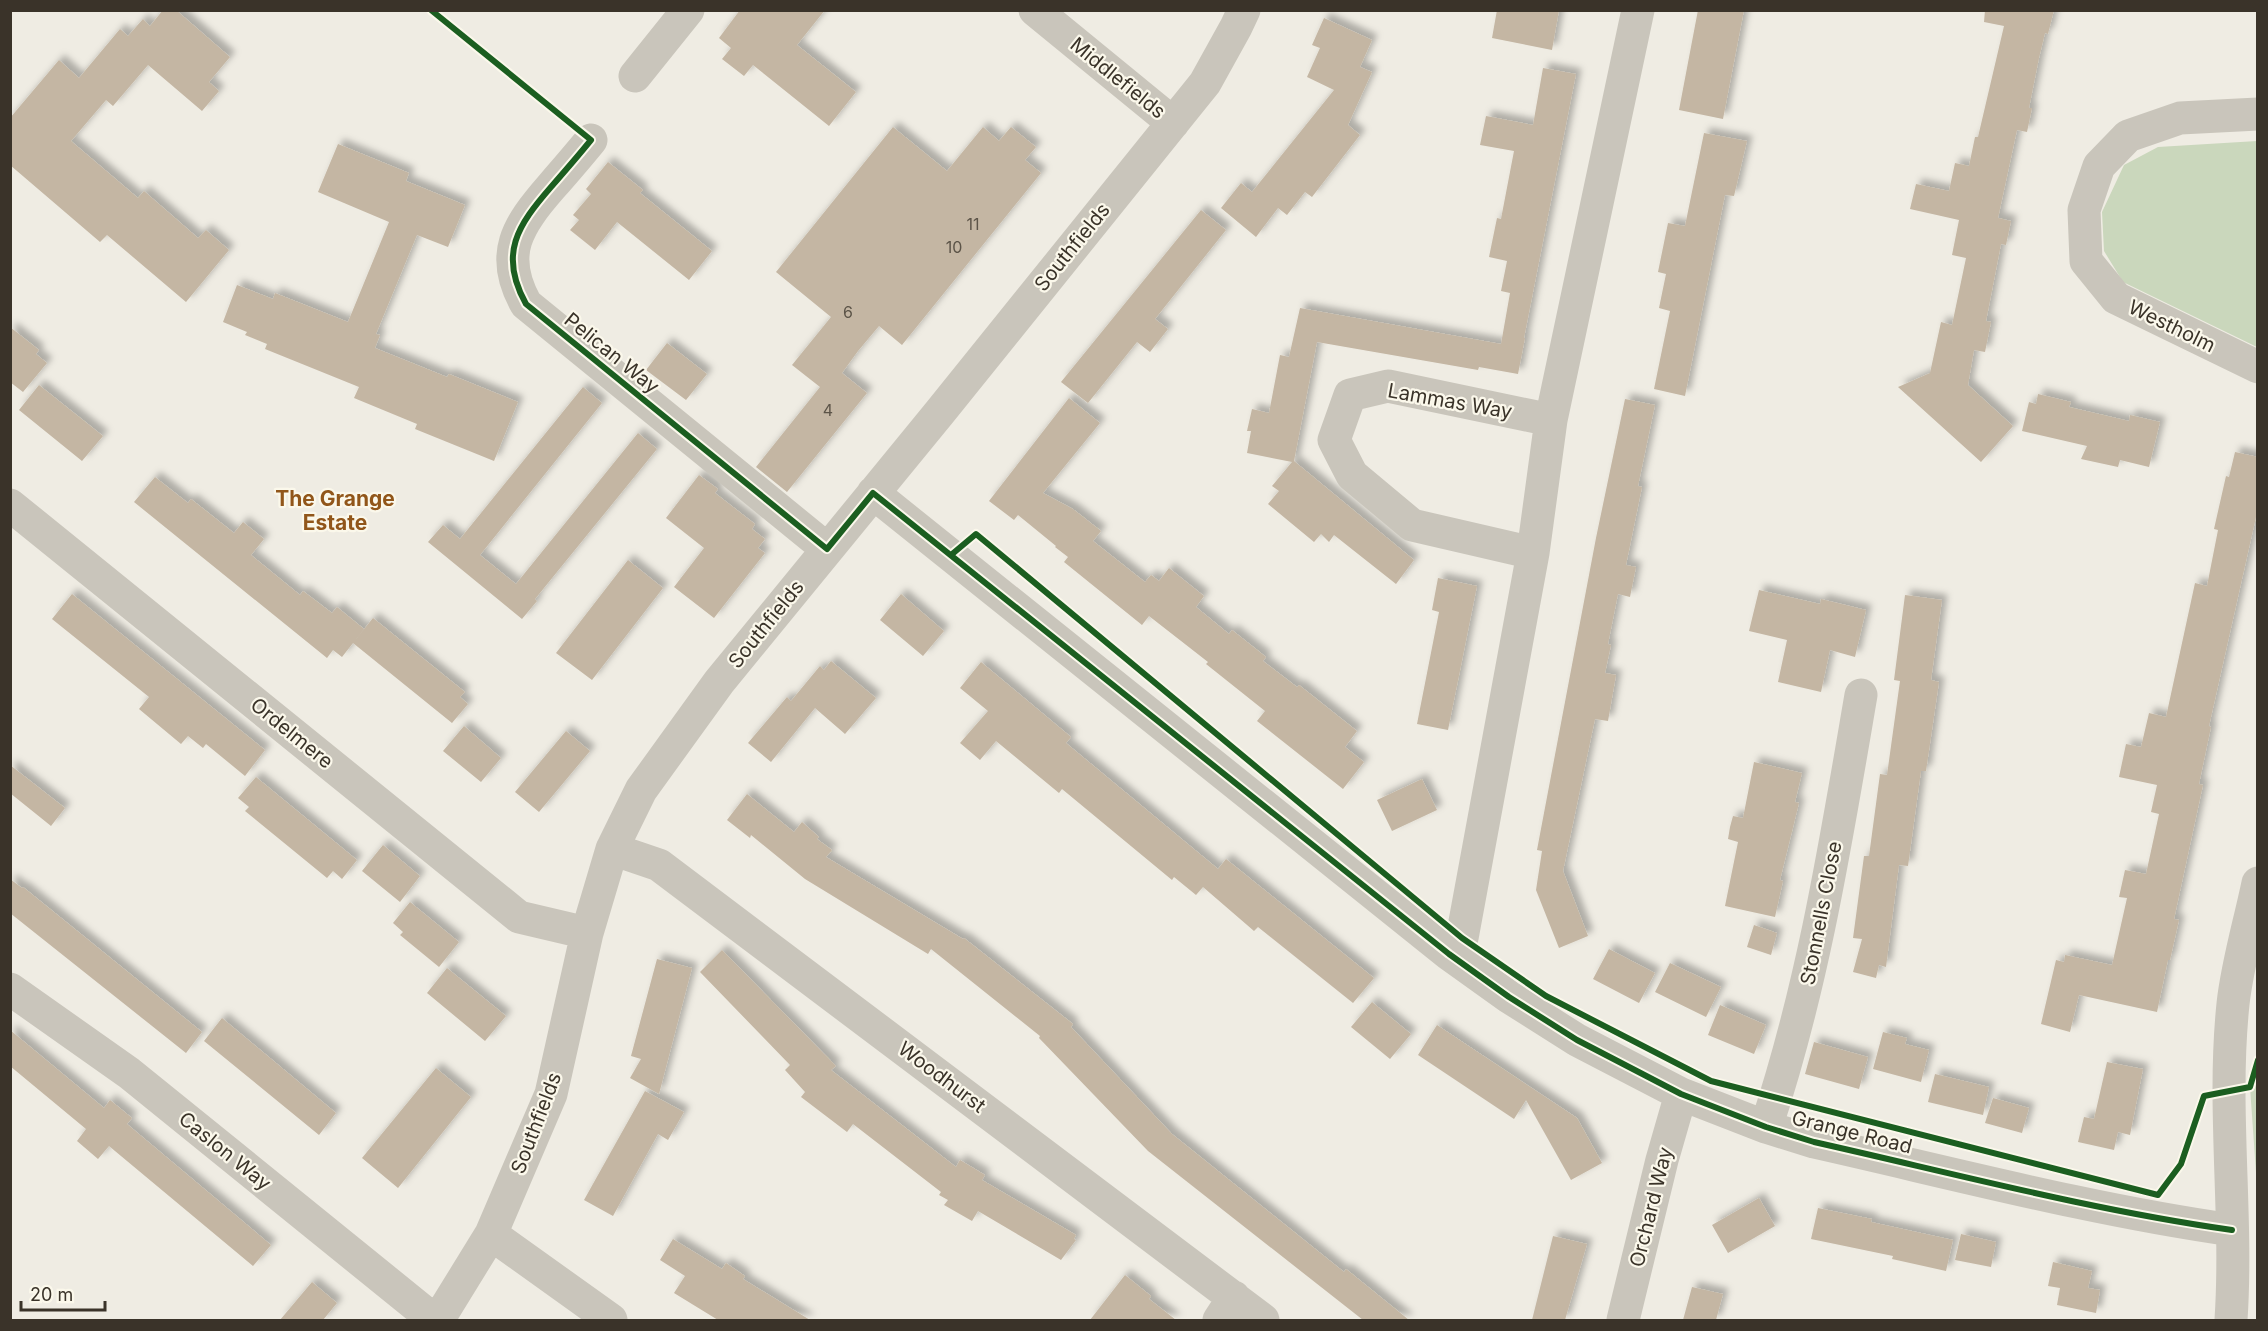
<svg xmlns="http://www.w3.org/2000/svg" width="2268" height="1331" font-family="Inter,sans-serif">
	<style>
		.green { fill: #cad7bc }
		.building { fill: #c4b6a3; filter: url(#shadow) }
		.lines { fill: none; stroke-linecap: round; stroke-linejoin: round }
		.minor { stroke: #c9c5bb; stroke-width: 33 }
		.tertiary { stroke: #c9c5bb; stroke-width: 33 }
		.cycleway-casing { stroke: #fbf8eb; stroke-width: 10 }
		.cycleway { stroke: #1b5e20; stroke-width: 6 }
		.labels { text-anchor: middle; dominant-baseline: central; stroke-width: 4.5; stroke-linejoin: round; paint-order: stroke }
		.number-label { font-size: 16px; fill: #5c5448 }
		.street-label { font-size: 20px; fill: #3a3329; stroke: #fbf8eb }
		.neighbourhood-label { font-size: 21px; font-weight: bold; fill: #91561a; stroke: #fbf8eb }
	</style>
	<defs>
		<filter id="shadow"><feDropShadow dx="5.5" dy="-5.5" stdDeviation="3" flood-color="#0004"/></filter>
	</defs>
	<rect width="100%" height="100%" fill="#efece3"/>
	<path class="green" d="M2257,141V347L2123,282L2104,251L2102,212L2124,165L2158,147Z
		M2257,1060V1187L2250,1087Z"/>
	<path class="building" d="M163,10H176L230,57L209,82L219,91L202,111L148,65L113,106L106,100L71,141L138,198L144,191L198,238L206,230L229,250L186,302L107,235L100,242L10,165V118L59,60L79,78L120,29L128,36L143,19L150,26Z
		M740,10H825L797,45L856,92L829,126L753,65L744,76L722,59L731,48L719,38Z
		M1497,10H1559L1552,50L1492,38Z
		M1698,10H1744L1723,119L1679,110Z
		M1985,10H2054L2048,34L2045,33L2039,58L2029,108H2032L2027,132L2017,130L1998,218L2011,221L2006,245L2001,244L1996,270L1986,321L1991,322L1985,352L1974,350L1968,385L2013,426L1981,462L1898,387L1930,373L1941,322L1952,325L1966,258L1952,255L1959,220L1910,209L1916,184L1949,191L1955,163L1969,166L1975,137H1978L2004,26L1984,22Z
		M1324,18L1372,40L1360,67L1372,72L1348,125L1360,135L1312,197L1305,192L1287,215L1278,208L1256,237L1221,208L1241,183L1252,192L1334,90L1307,77L1320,48L1312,45Z
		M1543,68L1576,74L1524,338H1525L1518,374L1479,367L1478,370L1317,342L1294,461L1414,560L1396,584L1334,535L1329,542L1321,534L1314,542L1268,504L1279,491L1272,486L1292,462L1247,453L1251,431H1247L1252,409L1269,413L1280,355L1289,357L1300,308L1501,344L1510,293L1501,291L1507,261L1489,257L1497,218L1501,219L1514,151L1480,145L1486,116L1533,125Z
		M893,127L947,171L983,127L999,141L1011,127L1036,147L1025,160L1041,173L902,345L879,326L858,351L842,373L867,393L787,492L756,467L820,387L792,365L831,317L776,272Z
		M1704,133L1747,141L1734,196L1725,195L1685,396L1654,389L1670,311L1659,308L1666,274L1658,272L1668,223L1685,226Z
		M338,144L409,173L406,181L465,205L448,247L417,235L376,334L380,335L375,348L447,377L449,374L518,402L494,461L415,429L417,424L354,398L359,387L265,349L267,344L245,335L247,332L223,322L237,285L273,299L275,293L348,322L389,222L318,192Z
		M608,162L643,190L640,193L712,251L689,280L617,222L595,250L570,230L579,220L573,215L591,194L586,189Z
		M1201,210L1226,230L1155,319L1168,329L1150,352L1137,342L1088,403L1061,382Z
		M10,327L39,350L36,354L47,363L23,392L10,382Z
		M667,343L707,374L686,400L646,370Z
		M39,385L103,436L82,461L19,410Z
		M583,387L602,403L480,555L516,584L638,433L657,449L535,599L537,601L522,619L428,542L443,525L460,539Z
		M2038,394L2071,402L2069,407L2129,421L2130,415L2160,422L2149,467L2120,460L2118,467L2081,459L2087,446L2022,431L2029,402L2036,404Z
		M1069,398L1100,423L1043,493L1073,509L1101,531L1093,541L1145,582L1151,575L1159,581L1169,568L1204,596L1196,607L1229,634L1232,630L1266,657L1263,661L1297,687L1299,685L1357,731L1345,747L1364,762L1343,789L1257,721L1265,711L1206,664L1208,662L1149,616L1142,625L1064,562L1068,557L1055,547L1056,546L1018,515L1014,520L989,501Z
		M1625,399L1655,405L1638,486L1642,487L1626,565L1636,567L1630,597L1618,594L1608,644L1611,645L1605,673L1616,675L1608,721L1595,719L1563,871L1588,936L1559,948L1536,890L1542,851L1537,850L1596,538Z
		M2235,452L2258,457V508L2209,726L2211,727L2199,784L2203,785L2174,919L2179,920L2170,960H2168L2157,1012L2079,995L2070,1032L2041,1024L2056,960L2064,962L2065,955L2112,965L2127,898L2119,897L2125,870L2146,874L2159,814L2151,812L2157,785L2119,777L2126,744L2141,747L2149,713L2166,717L2195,583L2207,586L2218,530L2214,529L2226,476L2229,477Z
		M699,475L718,489L715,493L755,524L752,529L765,539L758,548L765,553L714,618L674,587L704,548L666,518Z
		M155,477L188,503L191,499L234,533L243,522L264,539L251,555L300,595L303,591L332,613L337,607L364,629L342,657L333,650L327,658L134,502Z
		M628,560L663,588L592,680L556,653Z
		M1438,578L1477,586L1448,730L1417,724L1439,612L1432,610Z
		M1759,590L1820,604L1821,599L1866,610L1855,657L1830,650L1821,692L1778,682L1787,640L1749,631Z
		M72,594L265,750L245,776L206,744L203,748L188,736L181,744L139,709L149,697L52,619Z
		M901,594L944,631L923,656L880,620Z
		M1905,595L1942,600L1931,680L1939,682L1926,771H1921L1908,866L1899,865L1886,967L1879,965L1876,978L1853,972L1862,939L1853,938L1864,856H1869L1880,774L1887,775L1900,681L1894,680Z
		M373,618L465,692L460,697L468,704L452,723L353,643Z
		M831,661L876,698L845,734L815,708L771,762L748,743L787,697L791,701L820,666L824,670Z
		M981,662L1071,737L1066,743L1218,869L1226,859L1374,978L1353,1003L1258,927L1254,931L1203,887L1196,895L1174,877L1172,880L1062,789L1059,793L996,741L980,760L960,743L988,711L960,688Z
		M464,726L501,758L481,782L443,751Z
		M566,731L590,751L539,812L515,792Z
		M1754,762L1802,773L1795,802L1799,803L1780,880L1783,881L1775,917L1725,906L1738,842L1728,839L1730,827L1733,816L1743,818Z
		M10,765L65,808L51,826L10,793Z
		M256,777L357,860L342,879L333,871L327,878L245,811L249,807L238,798Z
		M1422,779L1437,810L1392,831L1377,800Z
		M747,794L794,832L802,822L819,837L817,839L832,850L826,857L963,939L964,938L1073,1024L1071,1027L1172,1134L1344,1272L1346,1269L1409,1320H1363L1148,1151L1039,1038L1040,1036L931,949L928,954L805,879L751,835L750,838L727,820Z
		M383,845L420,876L400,902L362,871Z
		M10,879L22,888L23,887L202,1032L186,1053L10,913Z
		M410,902L459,942L439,967L400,935L403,932L393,923Z
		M1754,925L1777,933L1771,955L1747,947Z
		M1609,949L1655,973L1639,1003L1593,979Z
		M722,950L836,1066L831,1070L956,1167L960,1160L985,1175L982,1180L1076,1235L1074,1239L1076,1240L1061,1260L978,1211L972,1221L944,1205L948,1200L939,1195L941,1192L853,1124L847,1132L801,1097L805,1092L785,1070L790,1065L700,972Z
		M657,959L692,968L659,1094L630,1078L641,1059L631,1056Z
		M1670,963L1721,987L1706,1017L1655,992Z
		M447,968L506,1016L485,1041L427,993Z
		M1372,1002L1411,1034L1390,1059L1351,1027Z
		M1720,1005L1766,1025L1754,1054L1708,1035Z
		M222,1018L336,1113L319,1135L204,1041Z
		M1437,1025L1577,1118L1602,1163L1571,1180L1526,1100L1514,1119L1418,1055Z
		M10,1030L104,1108L110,1100L132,1118L127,1124L271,1245L253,1266L109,1146L98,1159L77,1141L86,1129L10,1066Z
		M1883,1032L1907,1038L1905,1044L1929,1050L1921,1082L1873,1069Z
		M1814,1042L1868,1057L1859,1089L1805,1074Z
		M2107,1062L2143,1069L2130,1135L2118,1132L2114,1150L2078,1142L2084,1117L2094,1119Z
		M436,1068L471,1097L398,1188L362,1158Z
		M1935,1074L1989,1087L1983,1115L1928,1102Z
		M645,1091L684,1112L668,1140L658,1134L613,1216L584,1200Z
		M1993,1098L2029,1108L2022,1133L1985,1123Z
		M1759,1198L1775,1226L1728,1253L1712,1225Z
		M1818,1208L1872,1219L1871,1222L1953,1240L1946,1271L1892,1259L1893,1256L1811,1239Z
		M1961,1234L1996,1242L1991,1267L1955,1260Z
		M1553,1236L1587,1244L1565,1320H1532Z
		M673,1239L722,1269L726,1263L745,1276L743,1279L810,1320H718L674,1293L685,1276L660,1260Z
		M2053,1262L2092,1271L2088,1288L2100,1290L2096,1313L2057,1305L2060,1288L2048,1286Z
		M1125,1275L1151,1296L1149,1299L1176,1320H1090Z
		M312,1282L337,1303L323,1320H280Z
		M1692,1287L1723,1294L1716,1320H1683Z"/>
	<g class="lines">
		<path class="minor" d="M1035,10L1173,123
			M635,76L688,10
			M2258,114L2180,118L2128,136L2099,166L2084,210L2086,261L2116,298L2258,367
			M591,140C578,156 565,171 551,187C518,225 498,254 526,304L827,549
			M873,493L1449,954L1509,997L1577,1040L1681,1094L1766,1127L1814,1142C1952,1173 2091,1210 2232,1230
			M10,505L519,917L587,933
			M1533,553L1412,525L1352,475L1334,440L1350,395L1388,386L1551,420
			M612,849L659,865L1263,1320
			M1449,954L1462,938L1533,553L1551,420L1638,10
			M10,989L129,1073L434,1320
			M1766,1127C1813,986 1836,841 1861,695
			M491,1234L611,1320
			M438,1320L491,1234L551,1094L587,933L612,849L641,790L719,682L940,412L1205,83L1236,27L1244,10
			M1219,1320L1234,1297
			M1623,1320L1662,1160L1681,1094"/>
		<path class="tertiary" d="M2231,1320C2238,1215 2222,1109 2233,1004C2237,965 2250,922 2258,883"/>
		<g class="cycleway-casing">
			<path id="cycleway" d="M431,10L591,140C578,156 565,171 551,187C518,225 498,254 526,304L827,549L873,493L1449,954L1509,997L1577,1040L1681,1094L1766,1127L1814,1142C1952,1173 2091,1210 2232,1230
				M951,555L976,534L1462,938L1546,996L1711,1081L2158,1195L2181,1164L2204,1096L2250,1087L2258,1060"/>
		</g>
		<use href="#cycleway" class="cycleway"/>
	</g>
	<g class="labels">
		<g class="number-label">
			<text x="973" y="224">11</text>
			<text x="954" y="247">10</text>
			<text x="848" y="312">6</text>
			<text x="828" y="410">4</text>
		</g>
		<g class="street-label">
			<text transform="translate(1118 78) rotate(39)">Middlefields</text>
			<text transform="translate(1072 247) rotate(-51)">Southfields</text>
			<text transform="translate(2172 326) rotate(26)">Westholm</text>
			<text transform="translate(612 353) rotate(39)">Pelican Way</text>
			<text transform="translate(1450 401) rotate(10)">Lammas Way</text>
			<text transform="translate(766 624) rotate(-51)">Southfields</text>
			<text transform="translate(292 733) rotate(39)">Ordelmere</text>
			<text transform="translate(1821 913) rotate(-79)">Stonnells Close</text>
			<text transform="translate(942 1077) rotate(37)">Woodhurst</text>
			<text transform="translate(536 1123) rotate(-69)">Southfields</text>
			<text transform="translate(1852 1132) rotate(14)">Grange Road</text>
			<text transform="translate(225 1151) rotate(39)">Caslon Way</text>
			<text transform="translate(1651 1207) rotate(-76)">Orchard Way</text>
		</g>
		<g class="neighbourhood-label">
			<text x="335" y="498">The Grange<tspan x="335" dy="24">Estate</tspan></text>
		</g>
	</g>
	<rect width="2268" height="1331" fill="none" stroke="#3a3329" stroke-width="24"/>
	<path d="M21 1301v9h84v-9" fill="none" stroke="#3a3329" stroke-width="3"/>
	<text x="30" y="1301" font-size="18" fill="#3a3329" stroke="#fbf8eb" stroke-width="4.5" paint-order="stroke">20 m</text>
</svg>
